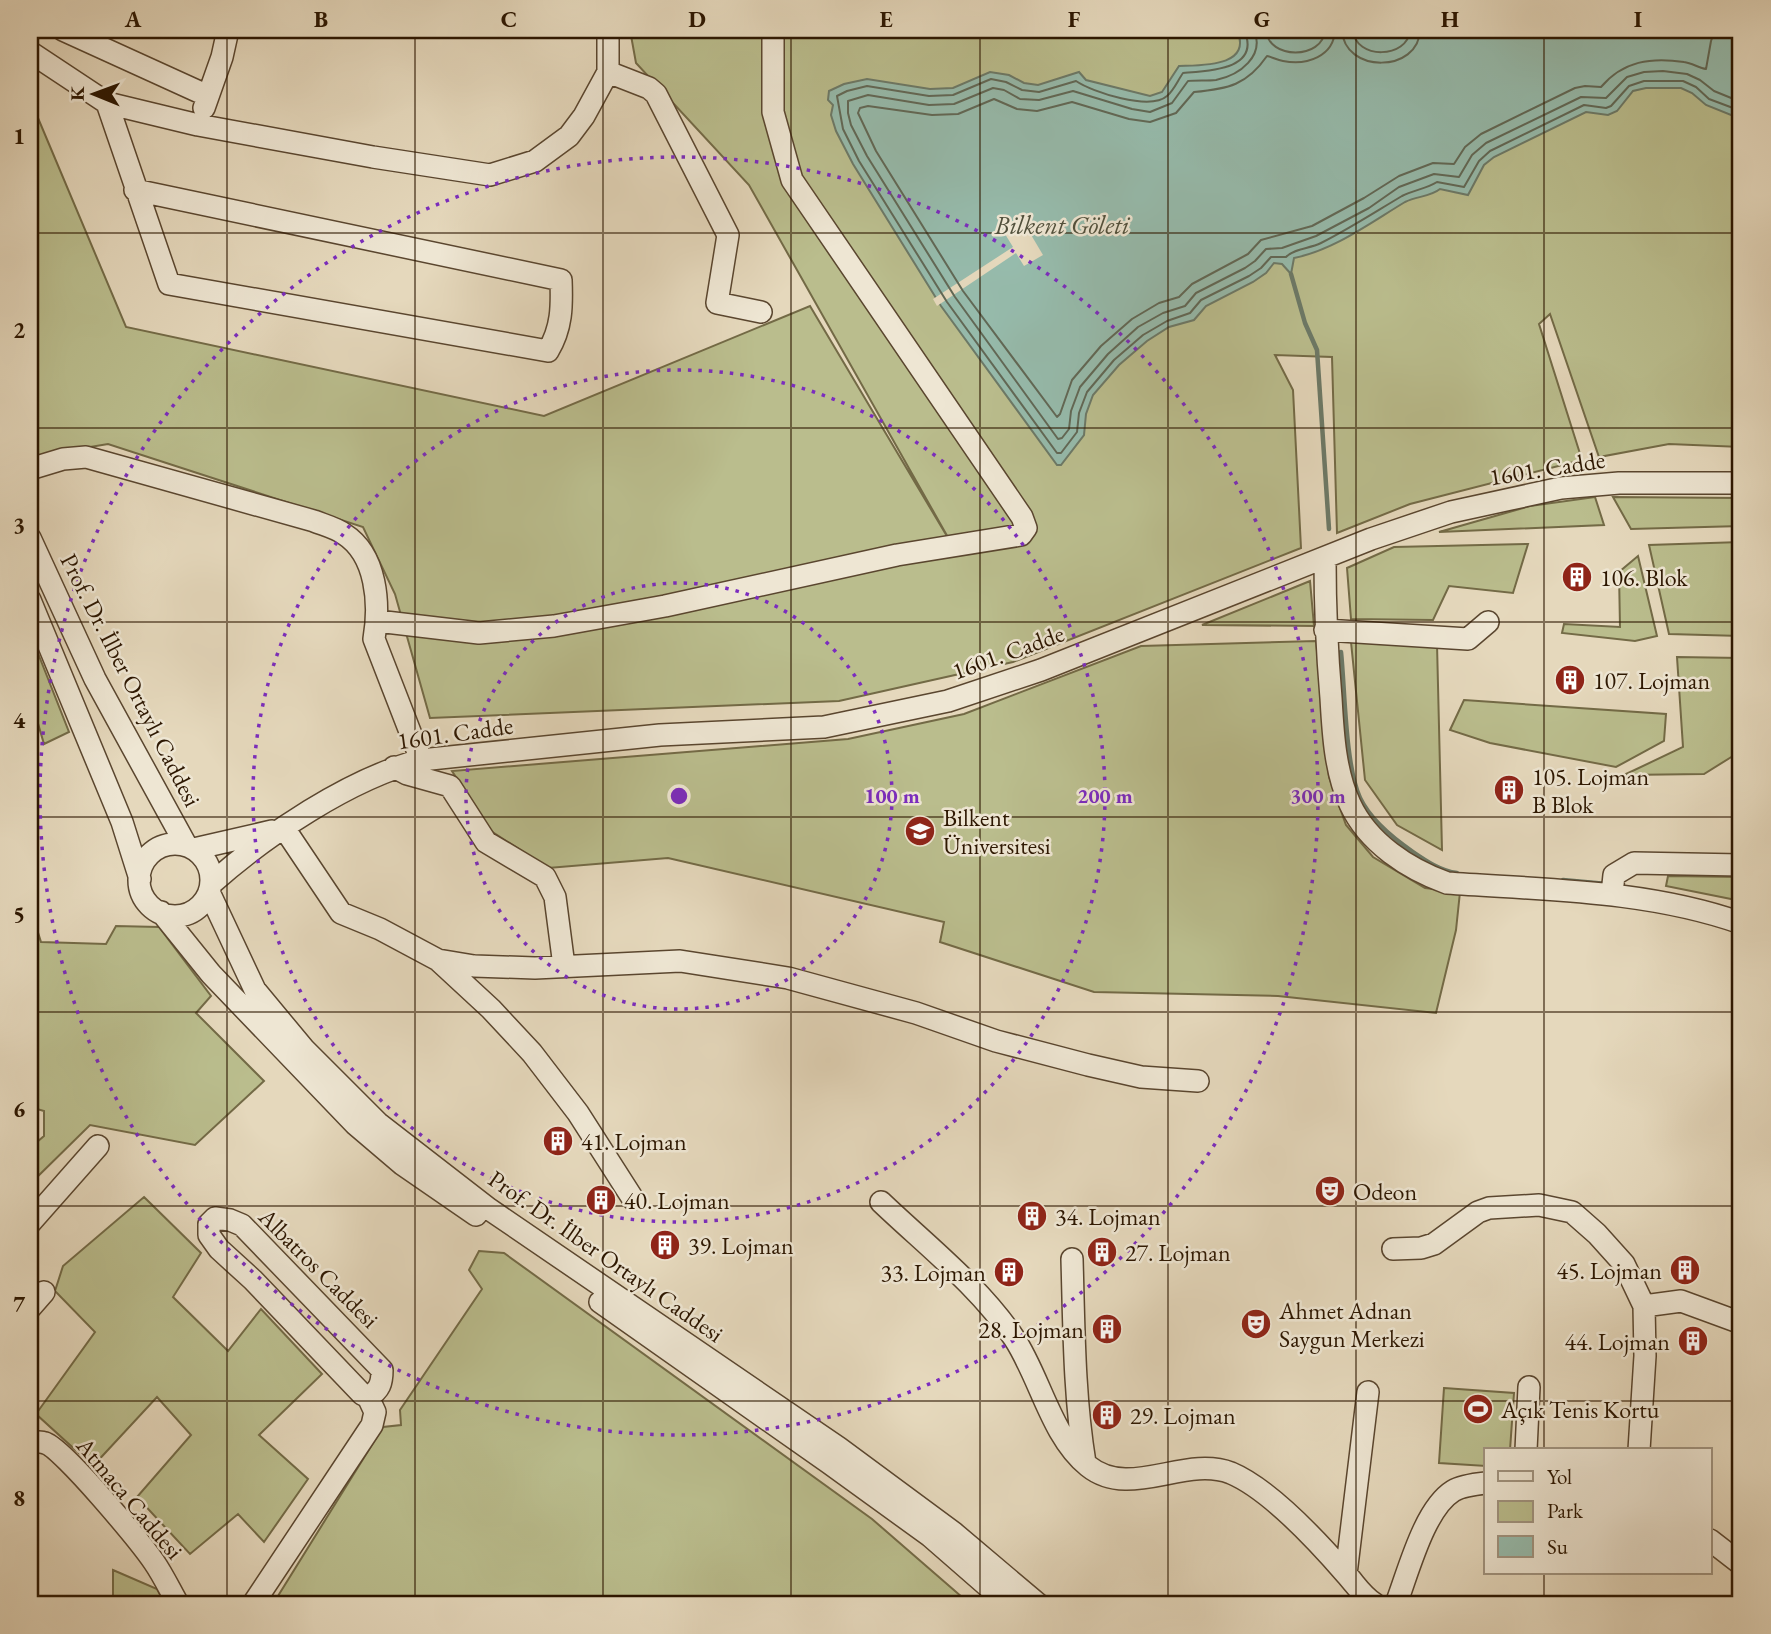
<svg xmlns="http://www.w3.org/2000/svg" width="1771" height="1634" font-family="'EB Garamond',serif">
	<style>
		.green { fill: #babd8d; stroke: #736a46; stroke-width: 2 }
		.water { fill: #96bbac; stroke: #6c7967; stroke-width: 2 }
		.pier { fill: #e5d8bc }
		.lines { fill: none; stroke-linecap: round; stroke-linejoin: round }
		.shore { stroke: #616856; stroke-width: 2 }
		.stream { stroke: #6c7967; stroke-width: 4.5 }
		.minor-casing { stroke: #5a462f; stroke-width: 24 }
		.minor { stroke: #eee6d3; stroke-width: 21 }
		.grid { fill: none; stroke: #2c1600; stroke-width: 2; stroke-opacity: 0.55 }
		.ring { fill: none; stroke: #7b2cbf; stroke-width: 3.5; stroke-dasharray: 3.5 7 }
		.labels { text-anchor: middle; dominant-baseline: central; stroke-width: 5; stroke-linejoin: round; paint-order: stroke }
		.street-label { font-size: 24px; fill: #2c1600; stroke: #eee6d3 }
		.poi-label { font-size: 24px; fill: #2c1600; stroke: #eee6d3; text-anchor: start }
		.water-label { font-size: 26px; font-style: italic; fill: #51503c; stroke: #eee6d3 }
		.centre { fill: #7b2cbf; stroke: #eee6d3; stroke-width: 3.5 }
		.ring-label { font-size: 21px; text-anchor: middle; font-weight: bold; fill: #7b2cbf; stroke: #eee6d3; stroke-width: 5; stroke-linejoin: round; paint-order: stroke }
		.neatline { fill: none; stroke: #2c1600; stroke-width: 2.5 }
		.grid-label { font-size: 23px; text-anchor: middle; font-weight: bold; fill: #2c1600 }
	</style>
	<rect width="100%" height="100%" fill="#e5d8bc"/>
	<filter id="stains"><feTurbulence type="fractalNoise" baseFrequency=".00286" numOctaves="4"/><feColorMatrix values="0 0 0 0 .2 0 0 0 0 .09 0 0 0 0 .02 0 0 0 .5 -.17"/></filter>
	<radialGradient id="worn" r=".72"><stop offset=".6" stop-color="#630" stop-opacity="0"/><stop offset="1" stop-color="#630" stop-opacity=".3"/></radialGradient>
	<path class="green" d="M630,30H1741V447L1669,444L1599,457L1550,314L1539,324L1582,460L1410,504L1337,533L1332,357L1275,355L1293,390L1301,548L1013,662L839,701L430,718L395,594L363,527L108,444L30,457V99L126,327L544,416L810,306L954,548L749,185L636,63Z
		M1595,497L1604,525L1439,532L1530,506Z
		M1613,497L1741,498V526L1631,529Z
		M1741,542V636L1669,634L1649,545Z
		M1528,544L1513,593L1449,586L1433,620L1351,619L1347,568L1394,547Z
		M1638,556L1657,636L1635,641L1562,633L1564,624L1620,627L1619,572Z
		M1310,581L1314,626L1202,625Z
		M30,633L69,732L44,744L30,696Z
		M1316,641L1329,777L1346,825L1373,857L1425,888L1460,892L1456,930L1436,1013L1278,996L1094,992L940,942L944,922L668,858L548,868L491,831L452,771L848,739L964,714L1141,646Z
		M1351,642L1437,644L1442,850L1397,825L1365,780Z
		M1677,657L1741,658V751L1704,774L1624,775L1683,747Z
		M1464,700L1666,714L1664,741L1616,767L1490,743L1450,730Z
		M1668,876L1741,877V901L1666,886Z
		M30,907L41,942L106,944L116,926L159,927L211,996L196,1013L264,1081L195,1145L90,1125L30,1184V1148L44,1136V1111L30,1107Z
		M144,1197L201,1253L173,1297L228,1351L261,1309L322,1374L259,1435L308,1479L264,1542L238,1514L190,1554L137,1497L191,1435L157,1397L93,1466L36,1414L95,1332L55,1291L63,1266Z
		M479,1251L504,1253L872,1519L970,1604H273L383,1427L401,1425L400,1410L482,1289L469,1270Z
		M1444,1388L1514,1393L1510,1450H1486V1466L1439,1463Z
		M113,1570L157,1589L165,1604H113Z"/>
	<path class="water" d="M1237,30H1276L1289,36H1301L1312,30H1364L1374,36L1389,35L1400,30H1741L1734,63L1739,61L1741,69V119L1706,105L1692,93L1681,88H1646L1633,91L1617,111L1608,115L1586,112L1494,157L1484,165L1468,195L1440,189C1430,197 1417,196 1405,202C1370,223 1334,250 1294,258L1291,274L1282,264L1274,263L1266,273L1253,282L1206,306L1194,320L1169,327L1147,341L1119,365L1093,395L1086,414L1084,435L1061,465H1057L941,306L853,164L836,131L831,115L833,105L828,100L829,91L844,84L867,79L930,89L953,88L990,72L1009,75L1024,83L1038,85L1079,72L1086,80L1150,96L1162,92L1179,66C1202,65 1253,67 1237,30Z"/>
	<path class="pier" d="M1024,223L1043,255L1024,266L1016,253L937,306L933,299L1013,247L1005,234Z"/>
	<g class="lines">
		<path class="shore" d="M1244,30C1262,70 1208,71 1183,73C1178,80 1174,90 1167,96C1150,111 1092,92 1076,81L1039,92L1022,90L1006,82L991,79L953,95L929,96L867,86L847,91L837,96L843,129L859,161L947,302L1057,453H1061L1077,432L1079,413L1087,392L1114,360L1143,335L1167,321L1190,313L1201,300L1249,276L1261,268L1271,257H1286C1295,248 1309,249 1321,243C1349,229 1375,212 1402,196C1413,190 1426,189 1437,182L1464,187L1479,161L1490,151L1584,105L1606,108L1611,106L1629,86L1644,81H1683L1696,87L1709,99L1741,111
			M1254,30C1265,56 1240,75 1216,80C1207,81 1197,80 1188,81L1172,103L1150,112L1132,109L1073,91L1039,100L1020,99L1004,90L993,88L954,104L929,105L868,95L848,101V113L851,125L867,156L955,297L1058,439L1062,438L1069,429L1071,411L1080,387L1108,354L1138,327L1163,313L1185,306L1196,293L1245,268L1255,261L1266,249L1282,248L1316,236L1369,208L1399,187L1434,174L1459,177L1472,155L1486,143L1581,97L1606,98L1627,77L1644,72L1663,71L1687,74L1700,80L1714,91L1741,102
			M1266,30C1268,60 1323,60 1325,30
			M1335,30C1334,56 1307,66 1283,61C1277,60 1272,57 1267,56C1247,85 1228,89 1194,92L1176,113L1150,122L1129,119L1072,102L1037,111L1017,109L994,99L958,114L932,115L868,106L860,108L858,113L876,151L963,291L1057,417L1060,414L1072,380L1101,346L1132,319L1159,303L1179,297L1192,284L1248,254L1261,240L1312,226L1364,198L1399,176L1433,163L1454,164L1465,147L1481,134L1575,88L1585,86L1601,87C1623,61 1651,57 1684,62C1692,63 1699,68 1706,69L1711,41L1715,30
			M1342,30C1344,74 1419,73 1420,30
			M1353,30C1355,60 1408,59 1410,30"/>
		<path class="stream" d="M1291,274L1305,323L1317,350L1329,529
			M1341,652C1345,690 1345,765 1360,798C1370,819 1394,839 1413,852C1426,861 1441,871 1457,873
			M1563,880L1607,884"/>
		<g class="minor-casing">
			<path id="minor" d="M63,30L208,96
				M30,52L107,103L198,125L373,157L490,175L535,161L569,136L584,116L608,72V30
				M608,72L649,88L656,94L728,235L717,303L761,312
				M107,103L169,284L548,351C562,328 562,306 561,280L135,190
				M204,108L222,57L228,30
				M30,469L63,459L86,457L314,521C324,525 336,528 344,534C377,555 380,604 374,639L421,760
				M30,538L95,679L186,845
				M1325,559C1325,606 1327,652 1331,698C1333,733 1335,772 1350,804C1368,843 1408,869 1447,883C1546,890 1647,890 1741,923
				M30,600L122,822L140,879
				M377,621L479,633L554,626L665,606L897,555L1021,535L1026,528L1022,517L792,180L773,112V30
				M1325,630L1468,639L1488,622
				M394,767L407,774L450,786L486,842L545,877L555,897L564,966
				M284,828L341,913L380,929L438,960L491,1009L532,1053L578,1113L633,1199
				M139 880a36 36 0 1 1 72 0a36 36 0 1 1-72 0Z
				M194,849L272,831
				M211,884C266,835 349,779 421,760L660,735L824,727L948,701L1041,670L1371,539L1451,512L1561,488L1619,483H1741
				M209,892L255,990L304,1049L378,1123L489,1209L839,1448L954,1533L1038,1604
				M1612,894L1614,875L1634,863L1741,865
				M161,912L211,974L355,1124L402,1164L476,1215
				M438,960L474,966L535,968L680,961L788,978L916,1013L996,1041L1088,1065L1141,1077L1198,1081
				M881,1202C926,1245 979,1286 1014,1338C1040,1377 1051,1436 1088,1466C1130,1500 1184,1455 1231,1473C1269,1489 1319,1543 1346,1574C1356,1585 1362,1596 1375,1604
				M215,1218L230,1220L242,1225L382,1370C382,1383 380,1390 368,1397L362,1394L253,1280L219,1249L209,1235V1224Z
				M30,1223L98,1146
				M1393,1249L1421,1248L1434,1244L1478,1212L1489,1208L1539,1205L1572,1212L1597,1234L1624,1264L1644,1306L1645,1356L1639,1450
				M1072,1259C1074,1328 1074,1396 1085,1463
				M600,1302L829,1463L930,1536L1008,1604
				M1644,1306L1681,1301L1741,1323
				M30,1308L44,1292
				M30,1444C35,1442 40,1441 45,1443C62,1447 141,1543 154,1562C163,1575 170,1590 178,1604
				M1526,1450L1529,1387
				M1710,1540L1741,1564
				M1346,1574L1368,1392
				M253,1604L372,1425L375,1412L368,1397
				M1396,1604C1408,1573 1424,1509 1453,1491C1461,1486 1476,1484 1486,1483"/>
		</g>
		<use href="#minor" class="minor"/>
	</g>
	<path class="grid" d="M227,30V1604M415,30V1604M603,30V1604M791,30V1604M980,30V1604M1168,30V1604M1356,30V1604M1544,30V1450M30,233H1741M30,428H1741M30,622H1741M30,817H1741M30,1012H1741M30,1206H1741M30,1401H1741M1544,1573V1604"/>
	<g class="ring">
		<circle cx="679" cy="796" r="213"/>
		<circle cx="679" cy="796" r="426"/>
		<circle cx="679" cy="796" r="639"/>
	</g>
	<defs>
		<g id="building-disc" transform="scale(1.575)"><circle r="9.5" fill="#8f2418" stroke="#eee6d3"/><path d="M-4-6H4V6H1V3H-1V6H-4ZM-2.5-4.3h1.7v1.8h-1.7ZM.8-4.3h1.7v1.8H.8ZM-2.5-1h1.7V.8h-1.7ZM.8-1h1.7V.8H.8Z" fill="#fff"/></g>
		<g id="university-disc" transform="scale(1.575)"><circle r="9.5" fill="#8f2418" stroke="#eee6d3"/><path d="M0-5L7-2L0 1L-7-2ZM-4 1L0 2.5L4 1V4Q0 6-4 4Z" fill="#fff"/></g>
		<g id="theatre-disc" transform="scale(1.575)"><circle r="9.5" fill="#8f2418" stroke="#eee6d3"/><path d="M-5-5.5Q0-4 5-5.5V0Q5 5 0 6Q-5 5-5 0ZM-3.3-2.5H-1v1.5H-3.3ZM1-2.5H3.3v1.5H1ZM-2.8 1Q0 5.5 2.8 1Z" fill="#fff"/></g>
		<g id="stadium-disc" transform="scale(1.575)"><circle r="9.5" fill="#8f2418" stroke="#eee6d3"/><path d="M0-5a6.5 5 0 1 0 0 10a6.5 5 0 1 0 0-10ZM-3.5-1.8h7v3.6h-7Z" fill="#fff"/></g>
	</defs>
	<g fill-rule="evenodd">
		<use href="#building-disc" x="1577" y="577"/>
		<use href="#building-disc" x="1570" y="680"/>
		<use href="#building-disc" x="1509" y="790"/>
		<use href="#university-disc" x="920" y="831"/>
		<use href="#building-disc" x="558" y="1141"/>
		<use href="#theatre-disc" x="1330" y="1191"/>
		<use href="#building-disc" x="601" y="1200"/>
		<use href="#building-disc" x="1032" y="1216"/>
		<use href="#building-disc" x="665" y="1245"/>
		<use href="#building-disc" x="1102" y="1252"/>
		<use href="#building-disc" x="1685" y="1270"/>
		<use href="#building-disc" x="1009" y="1272"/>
		<use href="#theatre-disc" x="1256" y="1324"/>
		<use href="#building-disc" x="1107" y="1329"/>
		<use href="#building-disc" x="1693" y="1341"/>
		<use href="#stadium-disc" x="1478" y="1409"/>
		<use href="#building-disc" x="1107" y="1415"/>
	</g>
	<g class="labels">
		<g class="street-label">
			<text transform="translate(1547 468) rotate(-9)">1601. Cadde</text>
			<text transform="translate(1008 652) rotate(-20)">1601. Cadde</text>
			<text transform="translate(131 680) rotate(63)">Prof. Dr. İlber Ortaylı Caddesi</text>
			<text transform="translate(455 733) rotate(-8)">1601. Cadde</text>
			<text transform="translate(606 1256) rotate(35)">Prof. Dr. İlber Ortaylı Caddesi</text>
			<text transform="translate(319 1268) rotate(45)">Albatros Caddesi</text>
			<text transform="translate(130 1498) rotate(50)">Atmaca Caddesi</text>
		</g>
		<g class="poi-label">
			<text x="1600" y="577">106. Blok</text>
			<text x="1593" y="680">107. Lojman</text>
			<text x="1532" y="776">105. Lojman<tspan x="1532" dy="28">B Blok</tspan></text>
			<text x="943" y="817">Bilkent<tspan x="943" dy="28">Üniversitesi</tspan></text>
			<text x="581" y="1141">41. Lojman</text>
			<text x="1353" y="1191">Odeon</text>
			<text x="624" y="1200">40. Lojman</text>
			<text x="1055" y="1216">34. Lojman</text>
			<text x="688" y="1245">39. Lojman</text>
			<text x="1125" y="1252">27. Lojman</text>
			<text x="1662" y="1270" text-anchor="end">45. Lojman</text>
			<text x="986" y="1272" text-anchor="end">33. Lojman</text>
			<text x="1279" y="1310">Ahmet Adnan<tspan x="1279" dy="28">Saygun Merkezi</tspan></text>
			<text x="1084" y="1329" text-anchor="end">28. Lojman</text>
			<text x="1670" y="1341" text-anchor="end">44. Lojman</text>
			<text x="1501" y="1409">Açık Tenis Kortu</text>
			<text x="1130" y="1415">29. Lojman</text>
		</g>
		<g class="water-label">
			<text x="1062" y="225">Bilkent Göleti</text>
		</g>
	</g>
	<circle cx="679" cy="796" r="10" class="centre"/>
	<g class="ring-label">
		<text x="892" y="803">100 m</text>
		<text x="1105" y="803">200 m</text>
		<text x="1318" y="803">300 m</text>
	</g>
	<rect width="1771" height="1634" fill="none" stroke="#e5d8bc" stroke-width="77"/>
	<rect x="1484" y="1448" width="228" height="126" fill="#eee6d3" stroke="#a0937f" stroke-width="2"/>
	<rect x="1498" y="1471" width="35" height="10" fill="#eee6d3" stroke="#a0937f" stroke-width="2"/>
	<text x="1547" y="1484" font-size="21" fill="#2c1600">Yol</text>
	<rect x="1498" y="1501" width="35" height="21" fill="#babd8d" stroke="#a0937f" stroke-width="2"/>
	<text x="1547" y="1518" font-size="21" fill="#2c1600">Park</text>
	<rect x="1498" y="1536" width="35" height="21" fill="#96bbac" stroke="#a0937f" stroke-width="2"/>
	<text x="1547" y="1554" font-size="21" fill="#2c1600">Su</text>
	<g transform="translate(94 94) rotate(271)" stroke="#eee6d3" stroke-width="5" paint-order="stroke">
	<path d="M0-5L12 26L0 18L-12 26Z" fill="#2c1600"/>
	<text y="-10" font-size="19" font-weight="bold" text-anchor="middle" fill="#2c1600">K</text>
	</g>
	<rect x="38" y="38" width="1694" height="1558" class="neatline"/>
	<g class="grid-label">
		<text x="133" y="27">A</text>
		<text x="321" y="27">B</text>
		<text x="509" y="27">C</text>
		<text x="697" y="27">D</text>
		<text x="886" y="27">E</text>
		<text x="1074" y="27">F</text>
		<text x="1262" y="27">G</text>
		<text x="1450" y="27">H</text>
		<text x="1638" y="27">I</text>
		<text x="19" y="144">1</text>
		<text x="19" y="338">2</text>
		<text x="19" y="533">3</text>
		<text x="19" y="728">4</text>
		<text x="19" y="922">5</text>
		<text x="19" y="1117">6</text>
		<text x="19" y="1312">7</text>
		<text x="19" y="1506">8</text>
	</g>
	<rect width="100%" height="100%" filter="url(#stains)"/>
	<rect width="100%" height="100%" fill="url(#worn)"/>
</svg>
